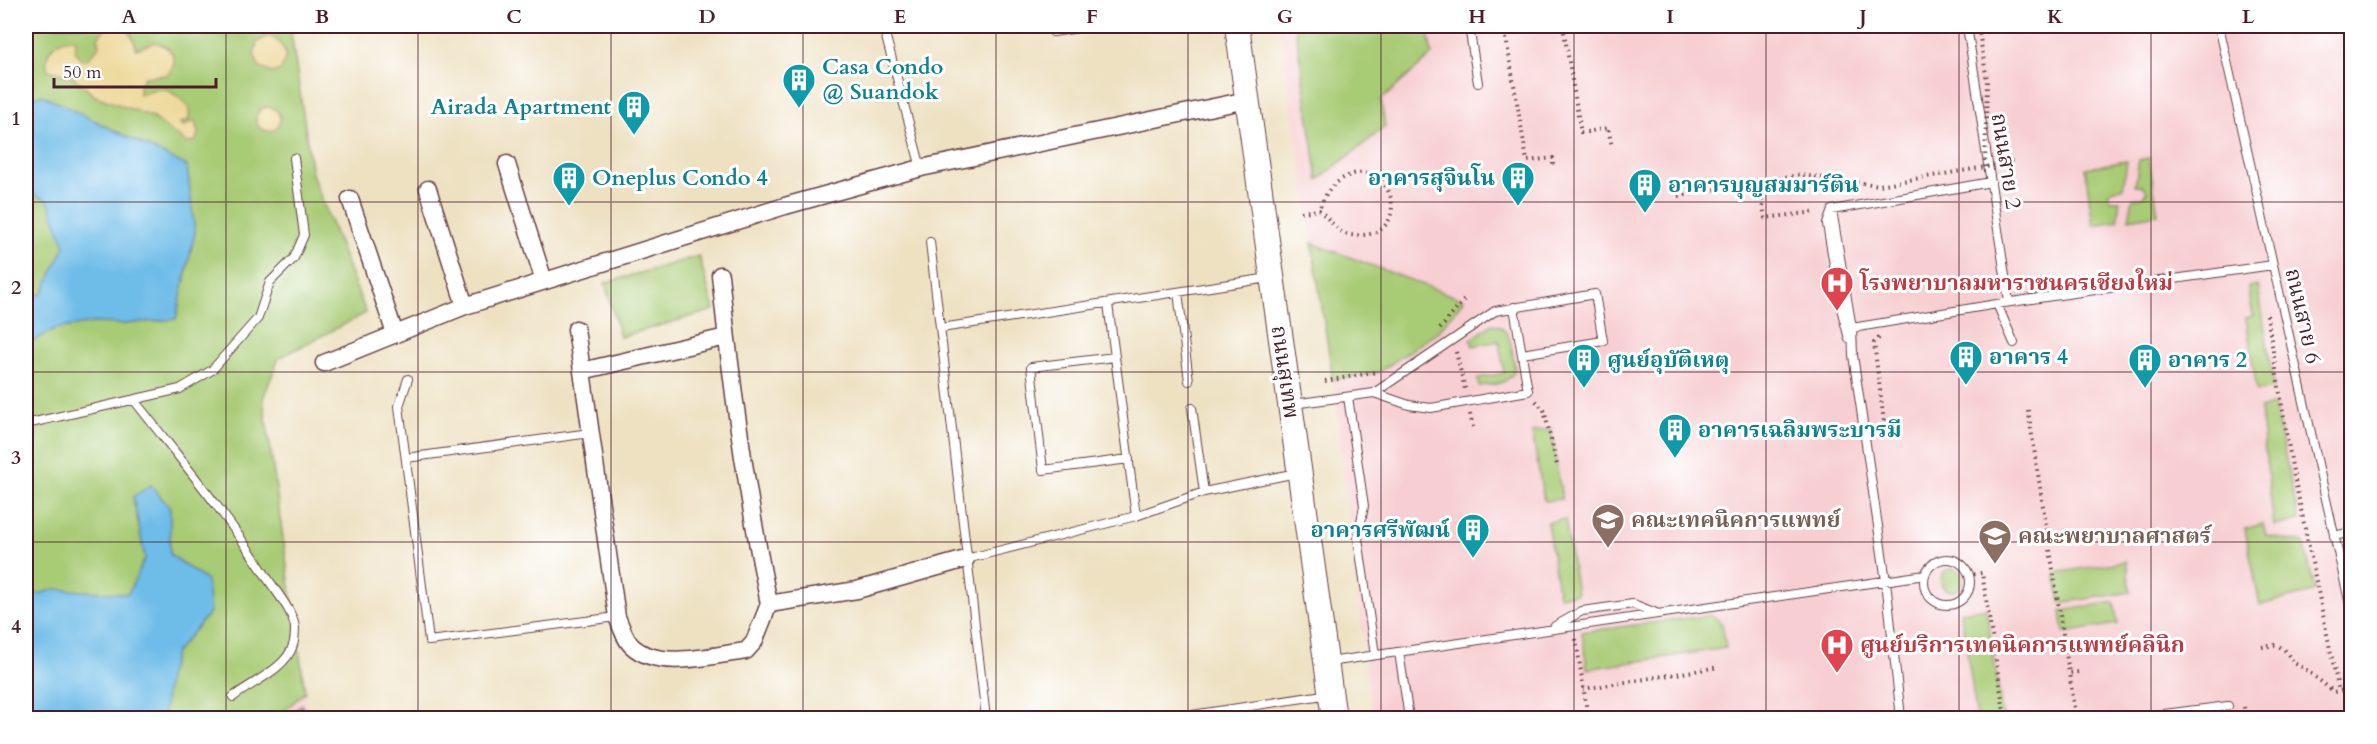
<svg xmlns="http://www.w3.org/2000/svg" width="2377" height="744" font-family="Cardo,'Noto Serif Thai',serif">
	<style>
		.built { fill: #f7cfd2 }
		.green { fill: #a8cb75; stroke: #797550; stroke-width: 1.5 }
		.forest { fill: #86af66; stroke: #686748; stroke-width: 1.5 }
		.sand { fill: #eeda9e; stroke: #9c7c64; stroke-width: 1.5 }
		.water { fill: #6ebce8; stroke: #5c6e8a; stroke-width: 1.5 }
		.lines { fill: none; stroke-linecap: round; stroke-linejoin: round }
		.lane-casing { stroke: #633c42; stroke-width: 10 }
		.street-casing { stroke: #633c42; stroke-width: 19 }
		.secondary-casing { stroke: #633c42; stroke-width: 26 }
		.path { stroke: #633c42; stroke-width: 4; stroke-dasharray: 1.5 4.5; stroke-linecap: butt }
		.lane { stroke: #fff; stroke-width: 8 }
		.street { stroke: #fff; stroke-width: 16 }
		.secondary { stroke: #fff; stroke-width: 24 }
		.path-bridge { stroke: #633c42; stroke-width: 4; stroke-dasharray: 1.5 4.5; stroke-linecap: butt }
		.grid { fill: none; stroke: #4a1f2b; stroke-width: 1.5; stroke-opacity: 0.55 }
		.labels { text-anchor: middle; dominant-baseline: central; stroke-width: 6; stroke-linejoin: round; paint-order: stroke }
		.culture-label { font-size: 22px; font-weight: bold; fill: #0d838f; stroke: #fff; text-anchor: start }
		.street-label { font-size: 22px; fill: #4a1f2b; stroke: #fff }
		.health-label { font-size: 22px; font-weight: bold; fill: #be3a42; stroke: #fff; text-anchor: start }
		.education-label { font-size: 22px; font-weight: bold; fill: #785e54; stroke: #fff; text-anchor: start }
		.neatline { fill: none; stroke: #4a1f2b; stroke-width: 2 }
		.grid-label { font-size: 20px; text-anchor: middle; font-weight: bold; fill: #4a1f2b }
	</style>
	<rect width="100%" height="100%" fill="#fff"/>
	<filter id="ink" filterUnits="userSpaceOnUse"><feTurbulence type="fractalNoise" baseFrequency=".0167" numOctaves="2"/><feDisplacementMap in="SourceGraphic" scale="12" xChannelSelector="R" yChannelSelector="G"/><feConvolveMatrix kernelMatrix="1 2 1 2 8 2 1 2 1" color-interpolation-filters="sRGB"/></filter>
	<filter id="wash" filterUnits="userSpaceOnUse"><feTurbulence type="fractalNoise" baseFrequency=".008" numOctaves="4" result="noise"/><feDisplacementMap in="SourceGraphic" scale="24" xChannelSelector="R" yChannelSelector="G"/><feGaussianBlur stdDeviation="1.35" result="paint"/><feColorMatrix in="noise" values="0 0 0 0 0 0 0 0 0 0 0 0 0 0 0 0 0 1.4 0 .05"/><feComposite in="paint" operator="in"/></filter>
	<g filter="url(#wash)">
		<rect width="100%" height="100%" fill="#eee1c2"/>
		<path class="built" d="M1279,26H2351V718H1372L1333,380Z
			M305,692L307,718H276Z"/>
		<path class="green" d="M26,26H290L312,174L366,313L279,358L263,398L305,692L276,718H26Z
			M1295,26H1427L1432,55L1381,100L1385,127L1318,180Z
			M2149,158L2158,214L2129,219L2133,198L2142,197L2147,192L2144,186H2135L2139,160Z
			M2127,161L2123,188L2113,189L2108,194L2111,200H2120L2117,221L2093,225L2085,168Z
			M1312,243L1464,300L1439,331L1379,372L1333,380Z
			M699,256L714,310L620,337L605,283Z
			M2258,286L2274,388L2257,391L2246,318L2253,316L2248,287Z
			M1492,324C1513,326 1512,353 1515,370C1507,385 1495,384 1479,386L1478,378L1504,373L1499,341L1473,346L1471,340Z
			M2274,404L2299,521L2274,526L2260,409Z
			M1551,429L1562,499L1544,501L1532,432Z
			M1565,519L1577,594L1559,596L1547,522Z
			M2263,524L2266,536L2303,543L2316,591L2260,605L2245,529Z
			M2126,561L2131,592L2060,603L2055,573Z
			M1941 580a11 11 0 1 1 22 0a11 11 0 1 1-22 0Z
			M2114,602L2118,624L2064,633L2061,611Z
			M1986,608L2003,718H1977L1961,612Z
			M1712,615L1722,624L1726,648L1587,669L1582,632Z"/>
		<path class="forest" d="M302,704L305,718H285Z"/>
		<path class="sand" d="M112,26C128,25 134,35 136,49L156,42C173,49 181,59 167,75L144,77L139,87V94C145,95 146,92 152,90C166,84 180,98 189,107V120L180,123L183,126L195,121L198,133L196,141L187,143L150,116L95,96L73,77L48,70C42,52 58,36 76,39L75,51L81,60L88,59L99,46L98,37L104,30Z
			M268,36C279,39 282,45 286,56L281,70L272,73L260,68L254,55L257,42Z
			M256 119a12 12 0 1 1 24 0a12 12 0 1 1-24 0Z"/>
		<path class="water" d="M42,95L187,166L195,232L176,319L125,324L93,323L55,329L26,345V297L42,294L65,246L48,201L26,191V98Z
			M151,485L170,508V554L207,581L210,612L175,653L168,679L163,718H26V597L56,589L128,594L145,558L133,497Z"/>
	</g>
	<g filter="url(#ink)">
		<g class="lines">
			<g class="lane-casing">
				<path id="lane" d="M883,26L921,168
					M1469,26L1478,83
					M1967,26L2009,302
					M2219,26L2352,614
					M1053,32L1091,26
					M1832,210L1852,328
					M930,242L986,718
					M1178,292L1189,381
					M1997,304L2014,343
					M1514,307L1528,391L1431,408L1409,405L1374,393L1495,311L1595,294L1603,341L1522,354
					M941,328L1269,278
					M1849,339L1842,312L1827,224L1832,210L1991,182
					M1115,357L1031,367L1043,470L1129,459
					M408,379L399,406L400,414L429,641L617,617
					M1348,397L1364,506L1358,538L1375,655
					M134,400C180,459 228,516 268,579C277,593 292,610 295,627C295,632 295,640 293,645C287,668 252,682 233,697
					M1293,404L1374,393
					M1192,408L1204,492
					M26,424L180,389L212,370L258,318L270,282L294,258L304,235L294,158
					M406,458L590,433
					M1136,516L1204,492L1296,473
					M2334,536L2352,532
					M966,559L1136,516L1108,304
					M1924 582a23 23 0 1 1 46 0a23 23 0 1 1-46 0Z
					M1555,626L1582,611L1633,604L1656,613
					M1399,652L1409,718
					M1329,662L1925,575
					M1172,718L1330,694
					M1901,718L1886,581L1853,355L1852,328L1997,304L2273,265
					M2132,718L2228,706"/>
			</g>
			<g class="street-casing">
				<path id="street" d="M507,164L544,281
					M428,189L465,306
					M350,199L395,334
					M720,275C731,385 747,495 769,604
					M576,329L617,617C621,626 625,640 632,646C659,671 713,655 746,651L754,642L769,604L857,590L966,559
					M324,363L465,306L785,206L921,168L1247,100
					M582,371L726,337"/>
			</g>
			<g class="secondary-casing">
				<path id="secondary" d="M1237,26L1334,718"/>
			</g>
			<path class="path" d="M1504,26L1527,161L1553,158V165
				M1563,26L1581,133L1608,128L1612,147
				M2002,159L2010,157L2011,163
				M2003,161L2014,160
				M1748,187H1760L1765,218L1816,212
				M1301,212L1319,210C1326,216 1332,224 1339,230C1344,235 1353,236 1361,235C1412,234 1393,162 1353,174C1335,180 1325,192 1319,210
				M2267,315L2292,466L2339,692
				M1440,329L1464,300
				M1879,338L1874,343L1884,422
				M1456,352L1465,389
				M1325,381L1377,372
				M1536,401L1544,410L1557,465
				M2028,410L2047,532
				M1470,414L1473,427
				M2050,550L2069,673L2079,672
				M1968,575L1982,573L2005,718
				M1576,639L1588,718
				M2262,647L2276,645L2284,649L2294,663L2304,668L2334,692L2352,688
				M1583,689L1719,667
				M2244,707L2246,718
				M2048,718L2076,715L2069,673
				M2327,718L2352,713"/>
			<use href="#lane" class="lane"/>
			<use href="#street" class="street"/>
			<use href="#secondary" class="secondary"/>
			<path class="path-bridge" d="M1985,167L1987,80L1979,31L1990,29
				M1679,196L1800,175L1879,185L2015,162"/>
		</g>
	</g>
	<path class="grid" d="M226,26V718M418,26V718M611,26V718M803,26V718M996,26V718M1188,26V718M1381,26V718M1574,26V718M1766,26V718M1959,26V718M2151,26V718M26,202H2352M26,372H2352M26,542H2352"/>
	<defs>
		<g id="building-pin" transform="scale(1.725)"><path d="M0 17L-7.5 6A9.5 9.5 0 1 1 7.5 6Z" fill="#0f9aa8" stroke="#fff"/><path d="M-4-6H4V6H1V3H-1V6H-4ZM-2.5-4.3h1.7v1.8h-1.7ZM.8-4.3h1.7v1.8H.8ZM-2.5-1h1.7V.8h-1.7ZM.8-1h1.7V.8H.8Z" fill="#fff"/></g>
		<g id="hospital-pin" transform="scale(1.725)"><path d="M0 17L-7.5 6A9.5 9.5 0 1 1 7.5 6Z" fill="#e0444e" stroke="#fff"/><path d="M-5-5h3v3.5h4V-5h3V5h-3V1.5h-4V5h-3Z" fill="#fff"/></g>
		<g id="university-pin" transform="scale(1.725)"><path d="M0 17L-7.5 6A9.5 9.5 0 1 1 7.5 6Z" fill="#8d6e63" stroke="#fff"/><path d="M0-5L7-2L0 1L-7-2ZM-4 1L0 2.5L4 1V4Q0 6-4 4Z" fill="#fff"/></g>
	</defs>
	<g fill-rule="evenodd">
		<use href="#building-pin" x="799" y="80"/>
		<use href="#building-pin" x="634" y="107"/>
		<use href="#building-pin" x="569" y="178"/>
		<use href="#building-pin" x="1518" y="178"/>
		<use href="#building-pin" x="1645" y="185"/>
		<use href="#hospital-pin" x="1837" y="283"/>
		<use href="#building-pin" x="1966" y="357"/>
		<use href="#building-pin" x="1584" y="360"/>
		<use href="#building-pin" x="2145" y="360"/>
		<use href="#building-pin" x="1675" y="430"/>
		<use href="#university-pin" x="1608" y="520"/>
		<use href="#building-pin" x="1473" y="530"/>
		<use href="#university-pin" x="1995" y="536"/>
		<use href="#hospital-pin" x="1837" y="645"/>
	</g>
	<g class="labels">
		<g class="culture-label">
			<text x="822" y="67">Casa Condo<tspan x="822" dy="25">@ Suandok</tspan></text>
			<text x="611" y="107" text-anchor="end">Airada Apartment</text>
			<text x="592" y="178">Oneplus Condo 4</text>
			<text x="1495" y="178" text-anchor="end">อาคารสุจินโน</text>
			<text x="1668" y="185">อาคารบุญสมมาร์ติน</text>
			<text x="1989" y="357">อาคาร 4</text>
			<text x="1607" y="360">ศูนย์อุบัติเหตุ</text>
			<text x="2168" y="360">อาคาร 2</text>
			<text x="1698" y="430">อาคารเฉลิมพระบารมี</text>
			<text x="1450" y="530" text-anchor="end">อาคารศรีพัฒน์</text>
		</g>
		<g class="street-label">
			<text transform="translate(2006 161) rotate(81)">ถนนสาย 2</text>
			<text transform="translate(2303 316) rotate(77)">ถนนสาย 6</text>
			<text transform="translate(1285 372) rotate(82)">ถนนสุเทพ</text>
		</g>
		<g class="health-label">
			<text x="1860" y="283">โรงพยาบาลมหาราชนครเชียงใหม่</text>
			<text x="1860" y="645">ศูนย์บริการเทคนิคการแพทย์คลินิก</text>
		</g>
		<g class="education-label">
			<text x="1631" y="520">คณะเทคนิคการแพทย์</text>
			<text x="2018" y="536">คณะพยาบาลศาสตร์</text>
		</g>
	</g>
	<rect width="2377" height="744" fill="none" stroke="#fff" stroke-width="66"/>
	<path d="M54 78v9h162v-9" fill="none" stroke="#4a1f2b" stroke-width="3"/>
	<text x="63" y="78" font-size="18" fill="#4a1f2b" stroke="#ffffff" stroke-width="4.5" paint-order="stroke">50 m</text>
	<rect x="33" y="33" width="2311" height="678" class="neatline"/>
	<g class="grid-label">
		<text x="129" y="23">A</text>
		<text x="322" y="23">B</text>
		<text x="514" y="23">C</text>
		<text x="707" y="23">D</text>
		<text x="900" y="23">E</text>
		<text x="1092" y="23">F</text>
		<text x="1285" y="23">G</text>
		<text x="1477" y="23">H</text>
		<text x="1670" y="23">I</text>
		<text x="1863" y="23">J</text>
		<text x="2055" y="23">K</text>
		<text x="2248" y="23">L</text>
		<text x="16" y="125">1</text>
		<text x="16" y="294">2</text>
		<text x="16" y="464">3</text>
		<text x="16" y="633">4</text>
	</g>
</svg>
